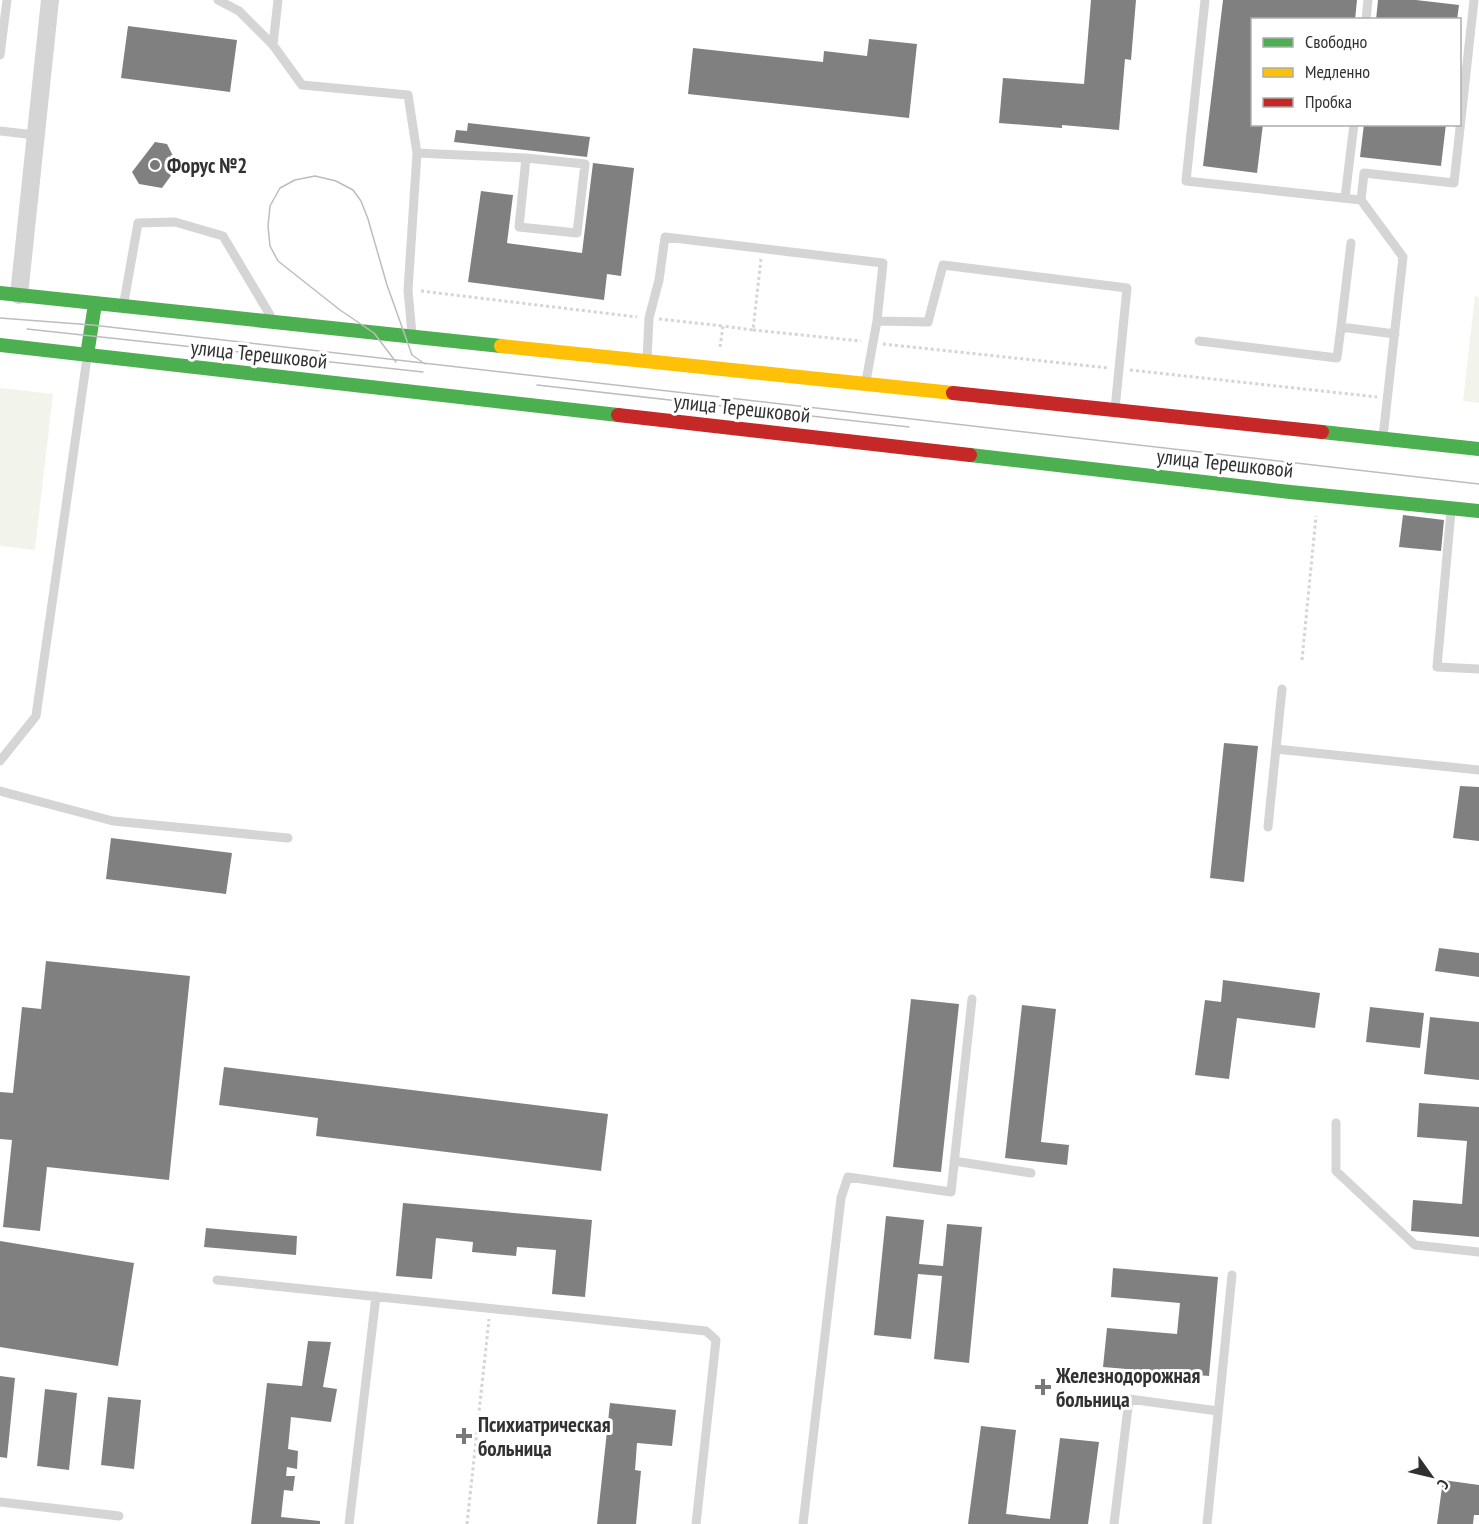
<svg xmlns="http://www.w3.org/2000/svg" width="1479" height="1524" font-family="'PT Sans Narrow',sans-serif">
	<style>
		.green { fill: #f2f4ec }
		.building { fill: #808080 }
		.lines { fill: none; stroke-linecap: round; stroke-linejoin: round }
		.path { stroke: #d5d5d5; stroke-width: 3; stroke-dasharray: 3 3; stroke-linecap: butt }
		.lane { stroke: #d5d5d5; stroke-width: 9 }
		.street { stroke: #d5d5d5; stroke-width: 18 }
		.fast { stroke: #4caf50; stroke-width: 14 }
		.slow { stroke: #ffc107; stroke-width: 14 }
		.jam { stroke: #c62828; stroke-width: 14 }
		.tram { stroke: #bdbdbd; stroke-width: 1.5 }
		.poi-dot { fill: #797979; stroke: #fff; stroke-width: 2 }
		.labels { text-anchor: middle; dominant-baseline: central; stroke-width: 6; stroke-linejoin: round; paint-order: stroke }
		.poi-label { font-size: 21px; font-weight: bold; fill: #313131; stroke: #fff; text-anchor: start }
		.street-label { font-size: 21px; fill: #313131; stroke: #fff }
	</style>
	<rect width="100%" height="100%" fill="#fff"/>
	<path class="green" d="M1475,296L1479,297V403L1463,401Z
		M0,388L53,394L35,550L0,546Z"/>
	<path class="building" d="M1091,0H1136L1131,60L1125,59L1119,130L1062,125V128L999,123L1003,78L1084,84Z
		M1223,0H1357L1355,20H1252V124H1263L1257,173L1203,166Z
		M1378,0H1416L1459,5L1457,20H1376Z
		M128,26L237,40L230,92L121,78Z
		M869,39L917,44L909,118L688,94L693,48L823,62L824,51L867,56Z
		M468,123L590,137L587,157L454,142L456,130L467,131Z
		M1364,124H1446L1441,166L1360,157Z
		M155,142L167,144L178,166L162,188L139,184L132,172Z
		M593,163L634,168L621,276L607,274L604,300L468,282L481,191L513,195L507,243L582,253Z
		M1403,515L1444,520L1441,551L1399,547Z
		M1224,743L1258,746L1244,882L1210,878Z
		M1460,786L1479,787V841L1453,838Z
		M111,838L232,853L226,894L106,879Z
		M1439,948L1479,953V977L1435,971Z
		M46,961L190,976L169,1180L47,1167L40,1231L3,1227L12,1140L0,1139V1092L13,1093L22,1007L41,1009Z
		M1223,980L1320,993L1315,1028L1237,1018L1229,1079L1195,1075L1205,1000L1221,1002Z
		M911,999L959,1004L941,1172L893,1167Z
		M1022,1005L1056,1009L1041,1142L1069,1145L1067,1165L1005,1158Z
		M1370,1007L1424,1013L1420,1048L1366,1042Z
		M1430,1017L1479,1022V1080L1424,1074Z
		M224,1067L608,1114L601,1171L316,1136L318,1118L219,1105Z
		M1419,1103L1479,1107V1237L1411,1231L1413,1200L1462,1204L1467,1141L1417,1137Z
		M403,1203L592,1220L585,1297L552,1294L556,1250L517,1247L516,1256L472,1252L473,1242L436,1238L432,1279L396,1276Z
		M886,1216L924,1220L919,1264L943,1266L947,1224L982,1227L969,1363L934,1359L942,1276L918,1274L911,1339L874,1335Z
		M206,1228L297,1236L296,1255L204,1247Z
		M0,1241L134,1263L118,1366L0,1347Z
		M1113,1268L1218,1277L1209,1376L1103,1367L1107,1328L1177,1334L1180,1303L1111,1297Z
		M308,1341L331,1342L323,1387L337,1389L331,1422L291,1417L288,1449L298,1451L297,1469L287,1467L286,1476H295L293,1491L284,1490L281,1517L320,1521V1524H251L267,1383L302,1386Z
		M0,1376L15,1378L7,1458L0,1457Z
		M45,1389L77,1393L69,1470L37,1466Z
		M108,1397L141,1400L134,1469L101,1465Z
		M610,1403L676,1410L672,1446L637,1443L635,1470L641,1471L636,1524H597Z
		M981,1426L1016,1430L1006,1514L1050,1519L1060,1438L1099,1442L1088,1524H968Z
		M1443,1480L1479,1485V1515H1474L1473,1524H1437Z"/>
	<g class="lines">
		<path class="path" d="M421,291L637,317
			M659,319L723,326
			M753,330L861,341
			M883,344L1109,368
			M720,347L723,326L753,330L761,259
			M1130,370L1377,397
			M1302,660L1316,516
			M467,1524L489,1319"/>
		<path class="lane" d="M218,0L239,11L273,45L302,85L408,95L417,153L408,290L412,334
			M1205,0L1186,181L1361,200
			M1366,20L1368,0
			M273,45L278,0
			M0,55L7,0
			M0,131L35,135
			M417,153L526,158L585,164L577,233L519,227L526,158
			M1345,198L1354,124
			M124,302L138,223L175,222L223,236L270,315
			M1341,327L1351,243
			M1199,341L1337,358L1341,327L1395,334
			M647,359L649,318L659,280L665,237L883,263L877,321
			M866,381L877,321L928,322L943,265L1127,288L1115,409
			M1383,437L1403,257L1361,200L1364,173L1454,183L1474,0
			M1451,511L1437,667L1479,669
			M1276,749L1479,770
			M0,761L36,716L87,358
			M0,791L113,821L288,838
			M1268,827L1282,689
			M1336,1123V1171L1415,1245L1479,1252
			M954,1161L1031,1173
			M217,1280L706,1331L716,1340L696,1524
			M0,1502L119,1516
			M349,1524L376,1296
			M803,1524L841,1198L848,1177L951,1192L972,999
			M1114,1524L1129,1399L1218,1411
			M1207,1524L1232,1275"/>
		<path class="street" d="M19,295L50,0"/>
		<path class="fast" d="M0,293L501,346
			M0,345L618,415
			M87,355L95,304
			M1322,432L1479,449
			M970,455L1290,492L1479,511"/>
		<path class="slow" d="M501,346L953,393"/>
		<path class="jam" d="M953,393L1322,432
			M618,415L970,455"/>
		<path class="tram" d="M0,318L92,325L1479,484
			M27,329L423,372
			M396,362L374,333L340,310L278,261L270,246L268,226L270,206L280,188L295,180L315,176L336,181L353,190L361,201L368,219L387,285L412,355L425,364
			M537,385L909,427"/>
	</g>
	<g class="poi-dot">
		<circle cx="155" cy="165" r="6"/>
		<path d="M1040 1378h6v6h6v6h-6v6h-6v-6h-6v-6h6z"/>
		<path d="M461 1427h6v6h6v6h-6v6h-6v-6h-6v-6h6z"/>
	</g>
	<g class="labels">
		<g class="poi-label">
			<text x="167" y="165">Форус №2</text>
			<text x="1056" y="1375">Железнодорожная<tspan x="1056" dy="24">больница</tspan></text>
			<text x="478" y="1424">Психиатрическая<tspan x="478" dy="24">больница</tspan></text>
		</g>
		<g class="street-label">
			<text transform="translate(259 354) rotate(6)">улица Терешковой</text>
			<text transform="translate(742 408) rotate(6)">улица Терешковой</text>
			<text transform="translate(1225 463) rotate(6)">улица Терешковой</text>
		</g>
	</g>
	<rect x="1251" y="18" width="210" height="108" fill="#ffffff" stroke="#adadad" stroke-width="1.5"/>
	<rect x="1263" y="38" width="30" height="9" fill="#4caf50" stroke="#adadad" stroke-width="1.5"/>
	<text x="1305" y="48" font-size="18" fill="#313131">Свободно</text>
	<rect x="1263" y="68" width="30" height="9" fill="#ffc107" stroke="#adadad" stroke-width="1.5"/>
	<text x="1305" y="78" font-size="18" fill="#313131">Медленно</text>
	<rect x="1263" y="98" width="30" height="9" fill="#c62828" stroke="#adadad" stroke-width="1.5"/>
	<text x="1305" y="108" font-size="18" fill="#313131">Пробка</text>
	<g transform="translate(1431 1476) rotate(124)" stroke="#ffffff" stroke-width="4.5" paint-order="stroke">
	<path d="M0-4.5L10 22L0 15L-10 22Z" fill="#313131"/>
	<text y="-9" font-size="16" font-weight="bold" text-anchor="middle" fill="#313131">С</text>
	</g>
</svg>
